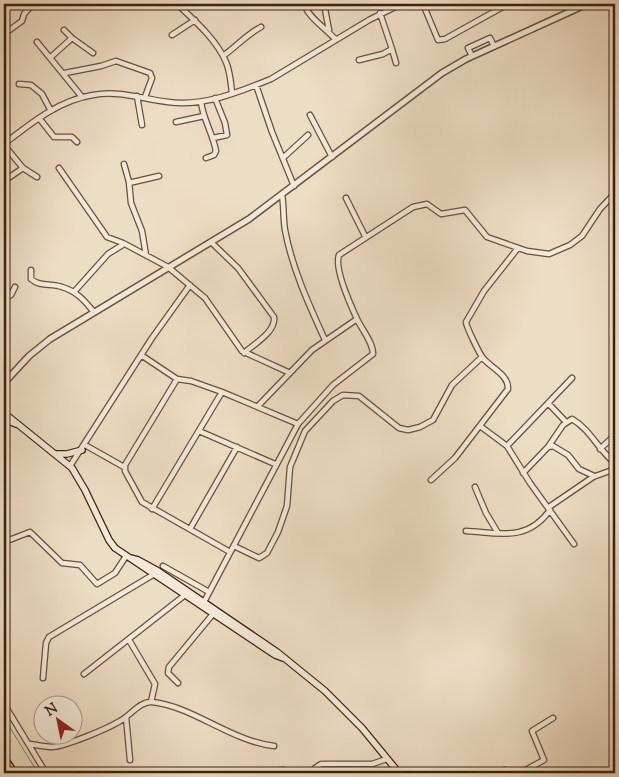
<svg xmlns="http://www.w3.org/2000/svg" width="619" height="777" font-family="'Sorts Mill Goudy',serif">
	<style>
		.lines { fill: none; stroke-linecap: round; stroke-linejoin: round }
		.stream { stroke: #757d77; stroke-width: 1 }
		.minor-casing { stroke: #68503d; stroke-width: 7 }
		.tertiary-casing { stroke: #68503d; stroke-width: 8 }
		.secondary-casing { stroke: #3c2110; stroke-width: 8 }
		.primary-casing { stroke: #3c2110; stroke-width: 9 }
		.minor { stroke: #f4e9d9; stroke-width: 4.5 }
		.tertiary { stroke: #f4e9d9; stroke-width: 5 }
		.secondary { stroke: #f4e9d9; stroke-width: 5.5 }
		.primary { stroke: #e7be82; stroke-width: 6 }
	</style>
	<rect width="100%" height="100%" fill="#eeddc5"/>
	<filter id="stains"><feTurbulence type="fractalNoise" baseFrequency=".004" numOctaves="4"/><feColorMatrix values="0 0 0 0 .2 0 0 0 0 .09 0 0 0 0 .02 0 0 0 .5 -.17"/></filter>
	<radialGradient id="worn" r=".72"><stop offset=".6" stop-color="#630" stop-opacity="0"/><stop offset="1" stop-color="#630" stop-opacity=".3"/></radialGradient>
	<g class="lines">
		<path class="stream" d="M4,718L38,773"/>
		<g class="minor-casing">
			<path id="minor" d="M177,4C195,21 216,39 226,62C230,71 231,83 232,93
				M305,4C305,15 328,30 336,40
				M324,4L329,30
				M423,4L438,40L445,39L508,4
				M4,34L22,21L24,14L33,4
				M172,35L195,20
				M72,38L93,53
				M37,42L82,97
				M392,49L396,63
				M223,56C237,46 246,35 261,27
				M472,56L468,48L490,38L494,46
				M51,57L72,38L64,30
				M359,60L383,54L392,49L380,13
				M65,73L101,66L116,61L150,73L152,78L145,97
				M19,84L31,85L42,94L51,111
				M256,85L272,132L294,186
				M137,96L142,125
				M4,101V98
				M201,102C203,119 213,134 216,151L214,155L206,158
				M310,115L332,157
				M39,118L54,137H72L77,142
				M176,122L204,116
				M213,138L227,135L225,123L215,98
				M4,144C30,124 59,100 93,95C119,90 142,99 168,102C203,107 239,92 271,79L369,20L401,4
				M4,145L23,168L37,177
				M284,157L308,135
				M124,164L129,182L131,203L142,231L146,255
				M59,168L107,237L123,243L168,267L205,298L242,351L290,373
				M4,181L23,168
				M129,183L159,176
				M282,195C284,206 283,218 285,230C292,268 309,305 325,340
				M346,198L365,236
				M211,242L238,268L274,317C276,332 254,344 244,353
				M31,270V279C40,287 51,283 62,287C76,291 84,300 93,311
				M74,292L108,254L124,244
				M4,299L11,295L15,287
				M141,355L177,379L191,381L222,392L298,424
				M177,379L125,465V471L142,502L230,552
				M548,403L566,422
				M258,406L312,350L357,319
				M480,426L507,446L530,483L574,544
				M199,431L275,464
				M85,445L124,467
				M507,446L572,378
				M548,447L563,425L572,419C591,430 598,450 615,463
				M600,449L615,435
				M70,466L152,338L190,285
				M523,473L548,447L553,446L568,455L579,469L594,476
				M431,480L455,458L508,389C509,375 491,368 483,358C480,355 466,326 466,322L484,291L518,248
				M475,487L486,513L498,533
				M549,507L593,477L615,469
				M152,509L222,392
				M190,529L237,447
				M466,531C500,533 527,542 550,510
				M4,542L30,532L62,563L80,565L97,584L115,573L126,556
				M234,546L259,558L267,553L278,532L287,506L290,467L305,431L333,401L343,395L359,396L399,428L408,430L420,427L433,420L452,385L482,357
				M163,566L209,592
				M204,602L298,424L333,385L373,354C373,342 362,330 357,319C351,306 334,268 339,255L413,207L427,204L441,214L465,210L487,237L527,251L549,254L570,245L582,236L600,209L615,193
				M129,640L155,684L151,702
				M84,674L185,595
				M43,678L46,643L49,637L156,573
				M178,683L168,673L169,667L213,614
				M4,704L46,773
				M126,717L130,760
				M29,744C37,745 45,747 52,747C66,746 107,729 120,721C130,716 140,701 152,702C192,706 231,741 274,746
				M267,773L271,771L283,770
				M314,773L315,768L321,764H372L387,759
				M486,773L505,770L512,773
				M520,773L544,760L532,731L553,718"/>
		</g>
		<g class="tertiary-casing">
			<path id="tertiary" d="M4,383L29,356L50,339L249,219L442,73L466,59L587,4"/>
		</g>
		<g class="secondary-casing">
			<path id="secondary" d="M4,413L72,468L85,490L109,540L115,548L275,655L283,658
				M4,419L16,424
				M57,454H67L82,450
				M130,558L138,560L158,571L277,652L325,691L362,728L399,773"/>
		</g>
		<g class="primary-casing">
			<path id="primary" d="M4,758L14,773"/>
		</g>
		<use href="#minor" class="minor"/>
		<use href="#tertiary" class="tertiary"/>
		<use href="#secondary" class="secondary"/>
		<use href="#primary" class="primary"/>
	</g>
	<rect width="619" height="777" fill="none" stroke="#eeddc5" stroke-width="20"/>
	<rect x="5" y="5" width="609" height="767" fill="none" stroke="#3c2110" stroke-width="2.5"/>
	<rect x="10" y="10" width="599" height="757" fill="none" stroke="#3c2110"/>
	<g transform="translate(58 720) rotate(327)"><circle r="24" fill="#f4e9d9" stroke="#aa9989"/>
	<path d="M0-4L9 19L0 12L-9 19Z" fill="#8f2418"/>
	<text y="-8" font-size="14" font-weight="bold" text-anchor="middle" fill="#3c2110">N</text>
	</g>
	<rect width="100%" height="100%" filter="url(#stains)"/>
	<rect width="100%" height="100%" fill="url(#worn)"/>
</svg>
